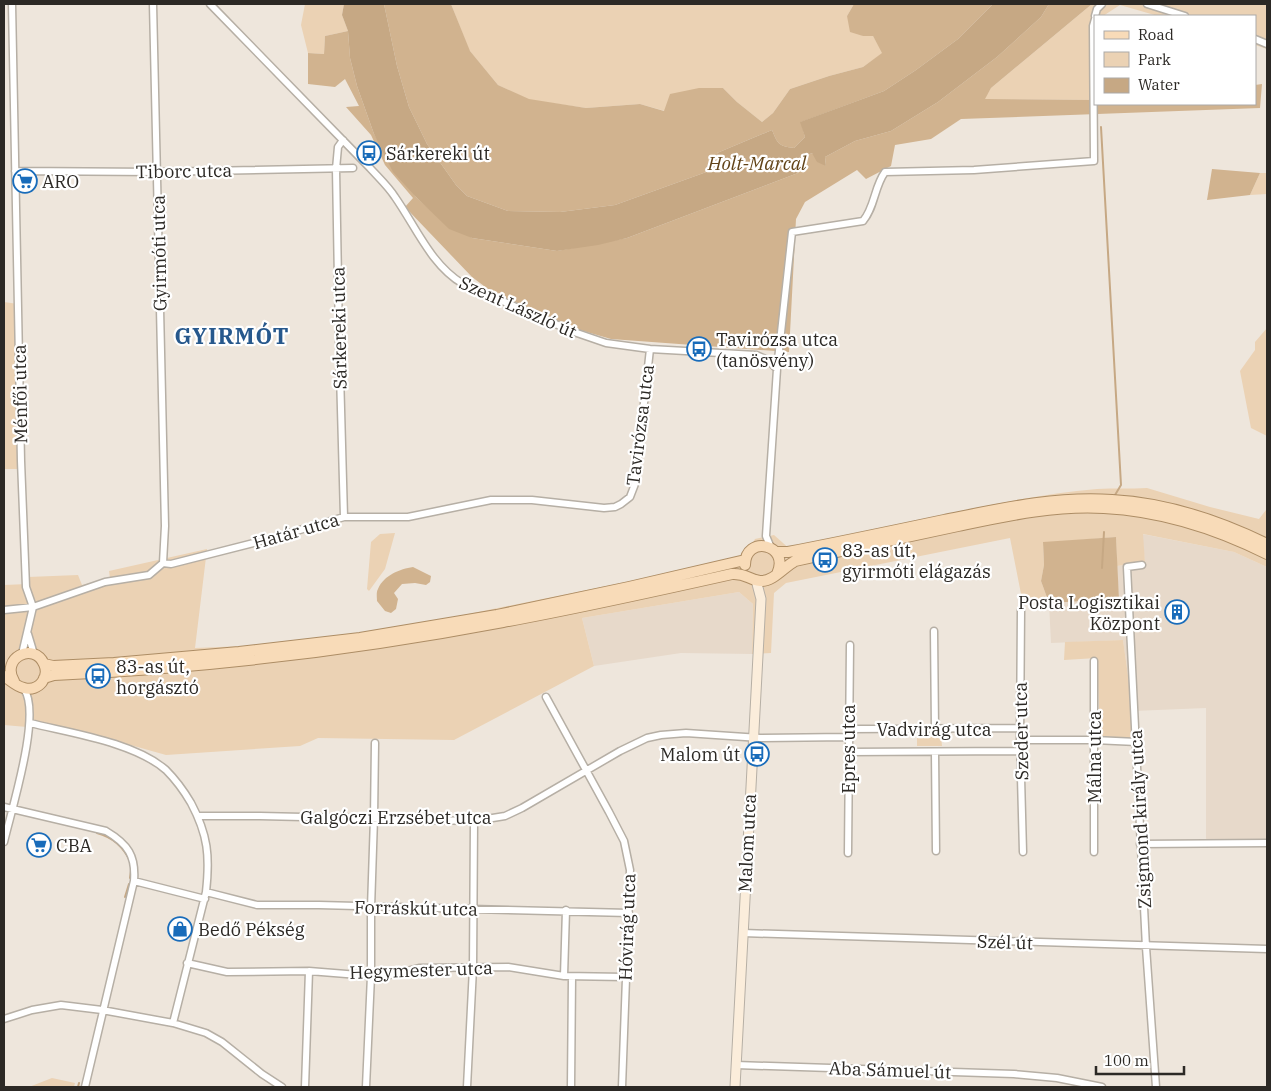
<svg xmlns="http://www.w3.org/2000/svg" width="1271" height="1091" font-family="'IBM Plex Serif',serif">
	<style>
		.built { fill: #e7d9ca }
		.green { fill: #ebd2b4 }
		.forest { fill: #d1b38f }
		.water { fill: #c6a884 }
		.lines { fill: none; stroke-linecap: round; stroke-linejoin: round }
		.stream { stroke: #c6a884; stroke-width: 2 }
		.minor-casing { stroke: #b6afa5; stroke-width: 9 }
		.secondary-casing { stroke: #b6afa5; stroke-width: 11 }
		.primary-casing { stroke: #ad8d65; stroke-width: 12 }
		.minor { stroke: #fff; stroke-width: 6 }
		.secondary { stroke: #fbeddb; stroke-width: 9 }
		.primary { stroke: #f8dbb8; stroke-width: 10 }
		.labels { text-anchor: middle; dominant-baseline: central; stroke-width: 4.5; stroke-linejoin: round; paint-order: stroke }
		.poi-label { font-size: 18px; fill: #2c2925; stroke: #fff; text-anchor: start }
		.street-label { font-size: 18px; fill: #2c2925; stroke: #fff }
		.water-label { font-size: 19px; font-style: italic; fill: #624318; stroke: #fff }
		.district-label { font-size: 22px; font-weight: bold; letter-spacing: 1px; fill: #27588c; stroke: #fff }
	</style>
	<rect width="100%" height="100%" fill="#eee6dc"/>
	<path class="built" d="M1142,534L1234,552L1267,567V841H1206V708L1133,711L1123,640L1051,643L1049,603L1119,599L1117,566L1145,562Z
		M739,592L753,604L752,654L681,653L594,666L582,618Z"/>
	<path class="green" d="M305,4H344L342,15L348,31L325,36L324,54L308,53L301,25Z
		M451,4H854L847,16L863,36H873L883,53L863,67L829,76L790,89L773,113L762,122L737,102L723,88L665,111L640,104L586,108L529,100L498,85L469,50Z
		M1092,4H1267V49L1255,45V16H1158L1120,5L1103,16H1095V100L984,99L991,88Z
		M1260,173H1267V194L1250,195Z
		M4,302L18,304V469H4Z
		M1267,328V436L1251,428L1240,371L1255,350V342Z
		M1147,488L1210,507L1259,519L1266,510L1267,499V567L1234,552L1143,534L1145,562L1117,566L1116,537L1043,543L1044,565L1041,581L1049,603L1023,604L1010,538L786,583L774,593L771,653L752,654L753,604L739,592L582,618L594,666L454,740L318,738L300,746L166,755L84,732L4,725V585L28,584V577L78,575L82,585L110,578L109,571L207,549L195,648L270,645L360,636L744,558L755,539L774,535L792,551C891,528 996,498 1097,489C1114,488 1131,489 1147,488Z
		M395,533L385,569L369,591L367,589L371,542L380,534Z
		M1123,640L1133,711V739H1100L1097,658L1064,660L1065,642Z
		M917,735H941L942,746H917Z
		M52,1078L75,1083L74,1087H29Z"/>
	<path class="forest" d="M384,4H451L470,51L498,85L529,99L586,108L640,104L664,111L670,94L699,88H723L737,102L762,122L773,113L790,89L829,76L863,67L882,53L873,36H863L850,32L847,16L854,4H993L958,39L916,70L884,91L801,122L805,137L794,148C778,146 778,144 772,130L717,153L723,166L615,205L560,212L508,211L467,196L456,185L427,144L409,107L397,66Z
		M1049,4H1092L991,88L985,99L1095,100V104H1255V85L1262,84L1260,108L961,119L931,139L895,145L891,166L866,179L857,170L805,202L796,219L789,352L611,339L573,328L492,292L472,277L405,207L413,198L385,165L371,135L346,107L359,106L345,79L335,87L308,84V53L324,54L325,36L348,31L350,58L357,86L374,134L416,197L428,208L472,238L557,251L627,238L798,173L795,161L812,153L826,166L825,157L855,141L891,131L938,102L997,57L1041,17Z
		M1212,169L1260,173L1250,195L1207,200Z
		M1116,537L1119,599L1049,603L1041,581L1044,565L1043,542Z
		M413,567L431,576L430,582L426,585L415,583L402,584L394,593L398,599L396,609L391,613L385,611L377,601C377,598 376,592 378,589C384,575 400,569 413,567Z"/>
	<path class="water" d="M344,4H384L397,66L409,107L427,144L456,185L467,196L508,211L560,212L615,205L723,166L717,153L772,130C778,144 778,146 794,148L805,137L800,122L884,91L916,70L958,39L993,4H1049L1041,17L997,57L938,102L891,131L855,141L825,157L826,166L817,162L812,153L795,161L798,173L627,238L598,245L557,251L472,238L449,229L416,197L393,172L374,134L357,86L350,58L348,31L342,15Z"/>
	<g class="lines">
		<path class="stream" d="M1101,127L1121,485L1115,495
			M1102,568L1104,532
			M97,833C112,837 123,846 130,861
			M130,878L131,871
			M125,897L129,884
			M78,1087L79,1083"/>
		<g class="minor-casing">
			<path id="minor" d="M12,4L21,461L26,587L33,607L22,654
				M153,4L165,526L163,563
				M210,4L370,168C378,177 388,186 395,197C416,227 431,265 463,284L574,332L606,343L650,349L756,355L768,360L777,369
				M1147,4L1185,16
				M1095,16L1097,9L1102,4
				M1255,39L1267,44
				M343,140L338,147L336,169L339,337L344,517
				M15,171L156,172L353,168
				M771,548L766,536L777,369L792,232L863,221C875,207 874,187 885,172L974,170L1094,161L1093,26L1095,19
				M1142,565L1127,567L1146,947L1156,1087
				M4,610L33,607L105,582L149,575L163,563L171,564L269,539L344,517H408L491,500H532L604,508L615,507L621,504L630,497L635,484L650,349
				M1021,610L1020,740L1023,852
				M934,631L935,729
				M28,634L34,654
				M546,697L609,812L624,841L630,870L622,1087
				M30,723C70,733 134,742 166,770C176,780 184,791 191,803C208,835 210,856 206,892L173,1023
				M848,729L1020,728
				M1020,740H1094L1137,742
				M848,752L1020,751
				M935,752L936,851
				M4,807L106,831C128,844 136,856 134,881L85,1087
				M198,816H260L474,821L505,816L522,808L620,751L647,738L661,735L686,733L760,738L848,737
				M4,842C11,811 42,714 24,689
				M1140,844L1267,843
				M1094,852V661
				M848,853L850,645
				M134,881L205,899
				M206,892L257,905H319L629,913
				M743,933L1267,949
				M187,963L227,972L309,971L371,976L390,975L419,968L508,967L564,976L625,977
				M564,976L566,910
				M4,1019L32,1010L61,1005L102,1010L173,1023L206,1033L222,1042L262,1074L282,1087
				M736,1065L1014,1074L1057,1078L1102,1087
				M305,1087L309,971
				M366,1087L371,976V908L374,818L375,743
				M467,1087L473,968L474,821
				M571,1087L572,977"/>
		</g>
		<g class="secondary-casing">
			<path id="secondary" d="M735,1087L761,599L756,580"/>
		</g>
		<g class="primary-casing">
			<path id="primary" d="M776,552H788C840,542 892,531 944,520C999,509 1055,496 1112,500C1167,503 1218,520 1267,544
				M745,565C745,534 791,544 777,574
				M44,664L53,666L114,663L239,652L360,638L497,615L629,587L745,560
				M4,676C10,680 17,687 24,688C39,692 50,677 44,664C34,641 0,658 14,681
				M44,678L54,675C205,668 355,650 503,622C580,608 656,591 732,574C746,573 749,580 760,581C773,582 784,567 795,561C849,549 903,538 958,526C1006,516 1055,505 1104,508C1163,511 1215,528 1267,554"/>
		</g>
		<use href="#minor" class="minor"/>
		<use href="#secondary" class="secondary"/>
		<use href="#primary" class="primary"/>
	</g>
	<defs>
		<g id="bus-ring" transform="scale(1.25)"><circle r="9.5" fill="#fff" stroke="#196cba" stroke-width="1.5"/><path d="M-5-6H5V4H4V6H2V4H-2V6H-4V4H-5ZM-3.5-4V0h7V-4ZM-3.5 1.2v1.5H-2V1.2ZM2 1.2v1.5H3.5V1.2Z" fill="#196cba"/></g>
		<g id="supermarket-ring" transform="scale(1.25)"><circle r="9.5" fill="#fff" stroke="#196cba" stroke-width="1.5"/><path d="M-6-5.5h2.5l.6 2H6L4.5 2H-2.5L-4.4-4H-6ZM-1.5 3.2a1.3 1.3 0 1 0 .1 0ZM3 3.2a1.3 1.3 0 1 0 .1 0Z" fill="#196cba"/></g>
		<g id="building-ring" transform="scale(1.25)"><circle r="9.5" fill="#fff" stroke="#196cba" stroke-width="1.5"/><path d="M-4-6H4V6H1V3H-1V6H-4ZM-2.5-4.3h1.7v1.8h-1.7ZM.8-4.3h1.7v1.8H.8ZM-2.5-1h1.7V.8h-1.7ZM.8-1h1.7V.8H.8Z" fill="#196cba"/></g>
		<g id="shop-ring" transform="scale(1.25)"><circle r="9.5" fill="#fff" stroke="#196cba" stroke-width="1.5"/><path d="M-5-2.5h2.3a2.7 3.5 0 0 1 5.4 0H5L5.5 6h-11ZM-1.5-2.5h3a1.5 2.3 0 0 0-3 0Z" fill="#196cba"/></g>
	</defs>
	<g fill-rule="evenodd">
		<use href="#bus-ring" x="369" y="153"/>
		<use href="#supermarket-ring" x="25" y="181"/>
		<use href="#bus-ring" x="699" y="349"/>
		<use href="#bus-ring" x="825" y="560"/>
		<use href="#building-ring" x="1177" y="612"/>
		<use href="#bus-ring" x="98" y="676"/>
		<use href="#bus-ring" x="757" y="754"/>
		<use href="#supermarket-ring" x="39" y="845"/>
		<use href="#shop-ring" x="180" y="929"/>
	</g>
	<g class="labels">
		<g class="poi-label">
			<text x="386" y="153">Sárkereki út</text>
			<text x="42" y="181">ARO</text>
			<text x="716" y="339">Tavirózsa utca<tspan x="716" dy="21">(tanösvény)</tspan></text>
			<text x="842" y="550">83-as út,<tspan x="842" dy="21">gyirmóti elágazás</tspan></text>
			<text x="1160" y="602" text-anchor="end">Posta Logisztikai<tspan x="1160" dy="21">Központ</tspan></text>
			<text x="116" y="666">83-as út,<tspan x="116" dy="21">horgásztó</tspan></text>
			<text x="740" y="754" text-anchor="end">Malom út</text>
			<text x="56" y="845">CBA</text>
			<text x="198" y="929">Bedő Pékség</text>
		</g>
		<g class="street-label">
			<text transform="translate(184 171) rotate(-1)">Tiborc utca</text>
			<text transform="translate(159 253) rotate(-91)">Gyirmóti utca</text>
			<text transform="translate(518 307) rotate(24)">Szent László út</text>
			<text transform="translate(339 328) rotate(-91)">Sárkereki utca</text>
			<text transform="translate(20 394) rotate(-91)">Ménfői utca</text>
			<text transform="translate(640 425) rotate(-83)">Tavirózsa utca</text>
			<text transform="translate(296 531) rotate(-16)">Határ utca</text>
			<text x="934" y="729">Vadvirág utca</text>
			<text transform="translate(1021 731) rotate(-91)">Szeder utca</text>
			<text transform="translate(848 749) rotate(-90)">Epres utca</text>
			<text transform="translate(1094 757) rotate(-90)">Málna utca</text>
			<text x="396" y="817">Galgóczi Erzsébet utca</text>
			<text transform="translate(1140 819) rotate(-93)">Zsigmond király utca</text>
			<text transform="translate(747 843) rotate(-87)">Malom utca</text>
			<text transform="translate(416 908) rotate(1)">Forráskút utca</text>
			<text transform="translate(627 927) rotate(-88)">Hóvirág utca</text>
			<text transform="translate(1005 942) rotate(2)">Szél út</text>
			<text transform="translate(421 970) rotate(-2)">Hegymester utca</text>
			<text transform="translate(890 1070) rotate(2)">Aba Sámuel út</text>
		</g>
		<g class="water-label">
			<text x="757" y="163">Holt-Marcal</text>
		</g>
		<g class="district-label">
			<text x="232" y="335">GYIRMÓT</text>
		</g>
	</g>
	<rect width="1271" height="1091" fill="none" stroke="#2c2925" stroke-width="10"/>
	<rect x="1094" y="15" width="162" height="90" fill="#ffffff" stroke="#aba9a8"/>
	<rect x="1104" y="31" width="25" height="8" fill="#f8dbb8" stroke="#aba9a8"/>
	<text x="1138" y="40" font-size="15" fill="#2c2925">Road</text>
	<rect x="1104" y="52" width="25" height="15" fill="#ebd2b4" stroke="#aba9a8"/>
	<text x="1138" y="65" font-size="15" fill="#2c2925">Park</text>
	<rect x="1104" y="78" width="25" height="15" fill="#c6a884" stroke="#aba9a8"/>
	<text x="1138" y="90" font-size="15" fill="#2c2925">Water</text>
	<path d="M1096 1066v8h88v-8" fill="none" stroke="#2c2925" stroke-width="2.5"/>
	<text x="1104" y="1066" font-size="15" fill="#2c2925" stroke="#ffffff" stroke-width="4" paint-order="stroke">100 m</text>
</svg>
